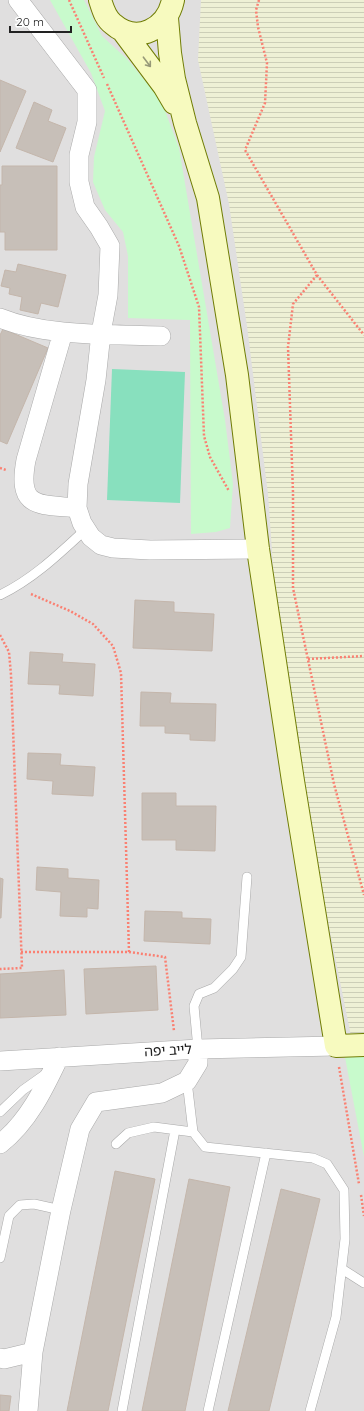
<svg xmlns="http://www.w3.org/2000/svg" width="364" height="1411" font-family="Quicksand,'Noto Sans Hebrew',sans-serif">
	<style>
		.residential { fill: #e0dfdf }
		.farmland { fill: url(#farmland-rules) }
		.park { fill: #c8facc }
		.pitch { fill: #88e0be }
		.building { fill: #c7bfb8; stroke: #c4b6ab }
		.lines { fill: none; stroke-linecap: round; stroke-linejoin: round }
		.lane-casing { stroke: #a9a9a9; stroke-width: 10 }
		.street-casing { stroke: #a9a9a9; stroke-width: 20 }
		.secondary-casing { stroke: #707d05; stroke-width: 24 }
		.path { stroke: #fa8072; stroke-width: 2.5; stroke-dasharray: 2 2; stroke-linecap: butt }
		.lane { stroke: #fff; stroke-width: 9 }
		.street { stroke: #fff; stroke-width: 19 }
		.secondary { stroke: #f7fabf; stroke-width: 22 }
		.oneway { stroke: #979978 }
		.labels { text-anchor: middle; dominant-baseline: central; stroke-width: 3; stroke-linejoin: round; paint-order: stroke }
		.street-label { font-size: 14px; fill: #222; stroke: #fff }
	</style>
	<defs>
		<pattern id="farmland-rules" width="6" height="5" patternUnits="userSpaceOnUse"><rect width="6" height="5" fill="#eef0d5"/><path d="M0 2.5h6" fill="none" stroke="#ccceb7"/></pattern>
	</defs>
	<rect width="100%" height="100%" fill="#f2efe9"/>
	<path class="residential" d="M0,0H364V1411H0Z"/>
	<path class="farmland" d="M201,0H364V1037L351,1036L282,692L268,494L247,326L229,204L198,60Z"/>
	<path class="park" d="M50,0H84L102,36L127,59L161,100L179,148L225,420L233,484L230,528L216,532L191,534L190,320L128,318V256L123,232L105,210L93,182L94,157L105,111L91,73Z
		M344,1052L364,1053V1157Z"/>
	<path class="pitch" d="M112,369L185,372L180,503L107,500Z"/>
	<path class="building" d="M0,80L26,91L0,152Z
		M34,102L52,110L48,121L66,128L53,162L16,148Z
		M2,166H57V250H5V232H0V185H2Z
		M18,264L66,275L58,307L41,303L38,314L20,310L22,297L9,294L10,288L1,286L5,270L16,272Z
		M3,329L48,348L7,444L0,441V335Z
		M135,600L174,602V612L214,614L212,651L133,648Z
		M30,652L63,654L62,662L95,664L93,696L59,694L60,685L28,684Z
		M141,692L171,693L170,703L216,704L215,741L190,740V734L165,733V726H140Z
		M28,753L61,754L60,765L95,767L93,796L52,794L53,781L27,779Z
		M142,793H176V806H216L215,851L176,850V840H142Z
		M37,867L68,869V878L99,880L98,909L87,908V917L60,916L61,892L36,890Z
		M0,878L3,879L1,918H0Z
		M145,911L182,912V918L211,919L210,944L144,941Z
		M156,966L158,1010L86,1014L84,969Z
		M64,970L66,1015L0,1018V974Z
		M115,1171L155,1179L108,1411H67Z
		M189,1179L230,1187L185,1411H142Z
		M281,1189L320,1199L269,1411H228Z
		M0,1395L11,1396L9,1411H0Z"/>
	<g class="lines">
		<g class="lane-casing">
			<path id="lane" d="M0,595C33,579 59,554 86,529
				M198,1049L194,1006L199,994L214,988L233,969L241,957L247,877
				M187,1081L193,1132L205,1147L313,1158L327,1164L344,1190L345,1239L336,1317L310,1411
				M0,1112L23,1090L47,1073
				M116,1144L128,1133L154,1127L193,1132
				M0,1258L9,1216L20,1205L34,1204L61,1210
				M342,1269L364,1283
				M122,1411L175,1130
				M208,1411L266,1153"/>
		</g>
		<g class="street-casing">
			<path id="street" d="M18,0L87,90V122L79,155V182L85,207L99,227L110,246L108,295L101,333L96,380L78,484L77,508L82,523L91,537L101,545L113,548L150,550L258,549
				M0,318C47,337 110,334 161,336
				M63,332L26,460C17,509 38,504 77,508
				M0,1061L198,1049L336,1046
				M0,1144C28,1122 44,1089 59,1057
				M0,1358L4,1359L33,1352L61,1210L80,1129L96,1102L162,1093L187,1081L198,1063V1049
				M28,1411L33,1352"/>
		</g>
		<g class="secondary-casing">
			<path id="secondary" d="M100,0C103,9 105,18 113,24C137,45 167,29 173,0
				M167,18L170,53L174,79L185,123L208,198L237,375L258,549L293,781L336,1046L364,1045
				M123,31L164,86L174,103"/>
		</g>
		<path class="path" d="M69,0L104,78
			M259,0L256,10L258,27L267,63L265,103L245,150L317,275L364,335
			M107,84L179,246L199,307L204,436L210,457L229,491
			M317,275L293,304L288,347L293,493V588L334,784L364,895
			M0,468L6,470
			M0,635L9,652L11,675L22,968L0,969
			M308,659L364,656
			M21,952H129L121,673L113,646L93,624L70,611L31,594
			M129,952L165,957L174,1031
			M339,1067L359,1184
			M361,1195L364,1216"/>
		<use href="#lane" class="lane"/>
		<use href="#street" class="street"/>
		<use href="#secondary" class="secondary"/>
	</g>
	<defs><path id="oneway-shaft" d="M-6 0H5M1.5-3L5.5 0L1.5 3" fill="none" stroke-width="1.6" stroke-linecap="round" stroke-linejoin="round"/></defs>
	<use class="oneway" href="#oneway-shaft" transform="translate(147 62) rotate(53)"/>
	<g class="labels">
		<g class="street-label">
			<text transform="translate(168 1050) rotate(-3)">לייב יפה</text>
		</g>
	</g>
	<path d="M10 26v6h61v-6" fill="none" stroke="#222222" stroke-width="2"/>
	<text x="16" y="26" font-size="12" fill="#222222" stroke="#ffffff" stroke-width="3" paint-order="stroke">20 m</text>
</svg>
